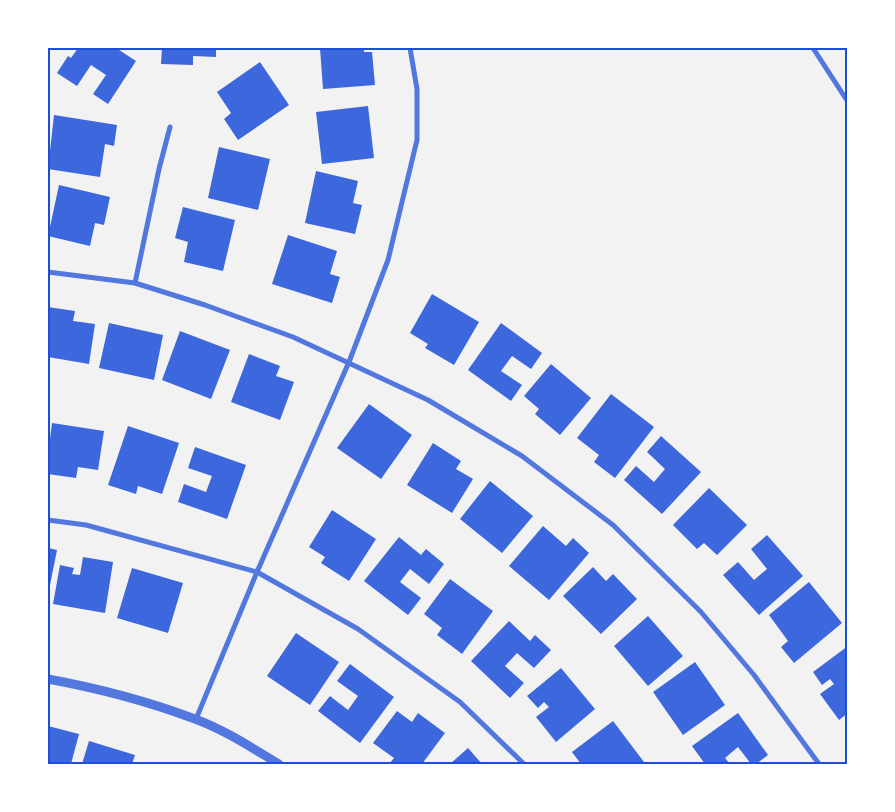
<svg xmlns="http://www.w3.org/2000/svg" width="895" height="812" font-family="'IBM Plex Sans',sans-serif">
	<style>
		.building { fill: #3d67dc }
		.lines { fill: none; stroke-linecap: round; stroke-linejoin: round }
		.minor { stroke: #5277de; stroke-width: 5 }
		.tertiary { stroke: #5277de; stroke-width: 9 }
		.neatline { fill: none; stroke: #1d4ed8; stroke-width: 2 }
	</style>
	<rect width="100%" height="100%" fill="#f2f2f2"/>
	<path class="building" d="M78,48H116L136,61L108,104L93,94L106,75L91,65L77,86L57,73L68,56L71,58Z
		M162,48H216V57L193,56V65L161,64Z
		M320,48H364V52H372L375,85L323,89Z
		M260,62L289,105L238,140L224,119L231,113L217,92Z
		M368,106L374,158L322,164L316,112Z
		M54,115L117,125L114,146L105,144L100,177L48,169Z
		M219,147L270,159L258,210L208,198Z
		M316,171L358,181L353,203L362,205L355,234L305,223Z
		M59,185L110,197L104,225L95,223L90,246L48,236Z
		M183,207L235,220L223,271L184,262L188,242L175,238Z
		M288,235L337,251L330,274L340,277L332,303L272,284Z
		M432,294L479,322L454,365L425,348L428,344L410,333Z
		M48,307L75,311L73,321L95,324L89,364L48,357Z
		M109,323L163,335L154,380L99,368Z
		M501,323L542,353L531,369L512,356L501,371L522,385L511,401L468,370Z
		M180,331L230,350L211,399L162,380Z
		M249,354L280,366L276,376L294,382L280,420L231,402Z
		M551,364L591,398L560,435L535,414L539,409L524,396Z
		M611,394L654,427L615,478L594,462L599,455L577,438Z
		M369,404L412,435L381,479L337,448Z
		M52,423L104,431L98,470L78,467L76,478L48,474V455Z
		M128,426L179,443L162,494L138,486L136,494L108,485Z
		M661,436L701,472L662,514L624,480L636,466L654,482L665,469L647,452Z
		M433,443L461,461L456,469L473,479L452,513L407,485Z
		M195,447L246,465L227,519L178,502L184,484L206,492L212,476L188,468Z
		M490,481L533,516L502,553L460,519Z
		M709,488L747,525L717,555L704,543L697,549L673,525Z
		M332,510L376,539L349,581L321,563L325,557L309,547Z
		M543,526L566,546L573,538L589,553L549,600L509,566Z
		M767,535L803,576L759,615L723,575L738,562L754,580L767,569L751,549Z
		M399,537L421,555L426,549L444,564L429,584L410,569L400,582L421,598L408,615L364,581Z
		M48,548L57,550L48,595Z
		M83,557L113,562L105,613L53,604L60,565L74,568L72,574L80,575Z
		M593,567L606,581L613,574L637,599L601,634L563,596Z
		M132,568L183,583L168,633L117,618Z
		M450,579L493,611L462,654L437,635L442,628L424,614Z
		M809,582L842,623L794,663L781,647L788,641L769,615Z
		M648,616L683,656L648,686L614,646Z
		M509,621L530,641L535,635L551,650L534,668L517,653L505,666L524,683L510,698L471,661Z
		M296,633L339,662L310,705L267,676Z
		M848,646V713L839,720L820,694L834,684L830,679L822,685L813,672Z
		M695,662L725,705L683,735L653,692Z
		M350,664L394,697L360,743L318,711L330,696L348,710L358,696L337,681Z
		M561,668L595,709L556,742L536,717L549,707L544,702L538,708L527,696Z
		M397,711L412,722L418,713L445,733L422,764H389L394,758L373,743Z
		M738,713L768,755L756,764H751L738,747L725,758L730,764H705L692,746Z
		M613,721L644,762L642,764H581L572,752Z
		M48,726L79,734L71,764H48Z
		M89,741L135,755L132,764H82Z
		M468,748L482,764H450Z"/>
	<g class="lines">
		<path class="minor" d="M813,48L848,102
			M48,272L135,283L205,305L293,337L428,400L522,456L613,525L701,612L754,675L819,764
			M135,283L159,169L170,127
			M48,520L86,525L257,572L358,629L460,702L524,764
			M196,719L257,572L349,362L388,260L417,140V89L410,48"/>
		<path class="tertiary" d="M48,679C97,688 147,701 195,719C225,730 252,748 279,764"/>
	</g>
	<rect width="895" height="812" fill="none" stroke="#ffffff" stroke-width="98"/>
	<rect x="49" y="49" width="797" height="714" class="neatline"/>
</svg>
